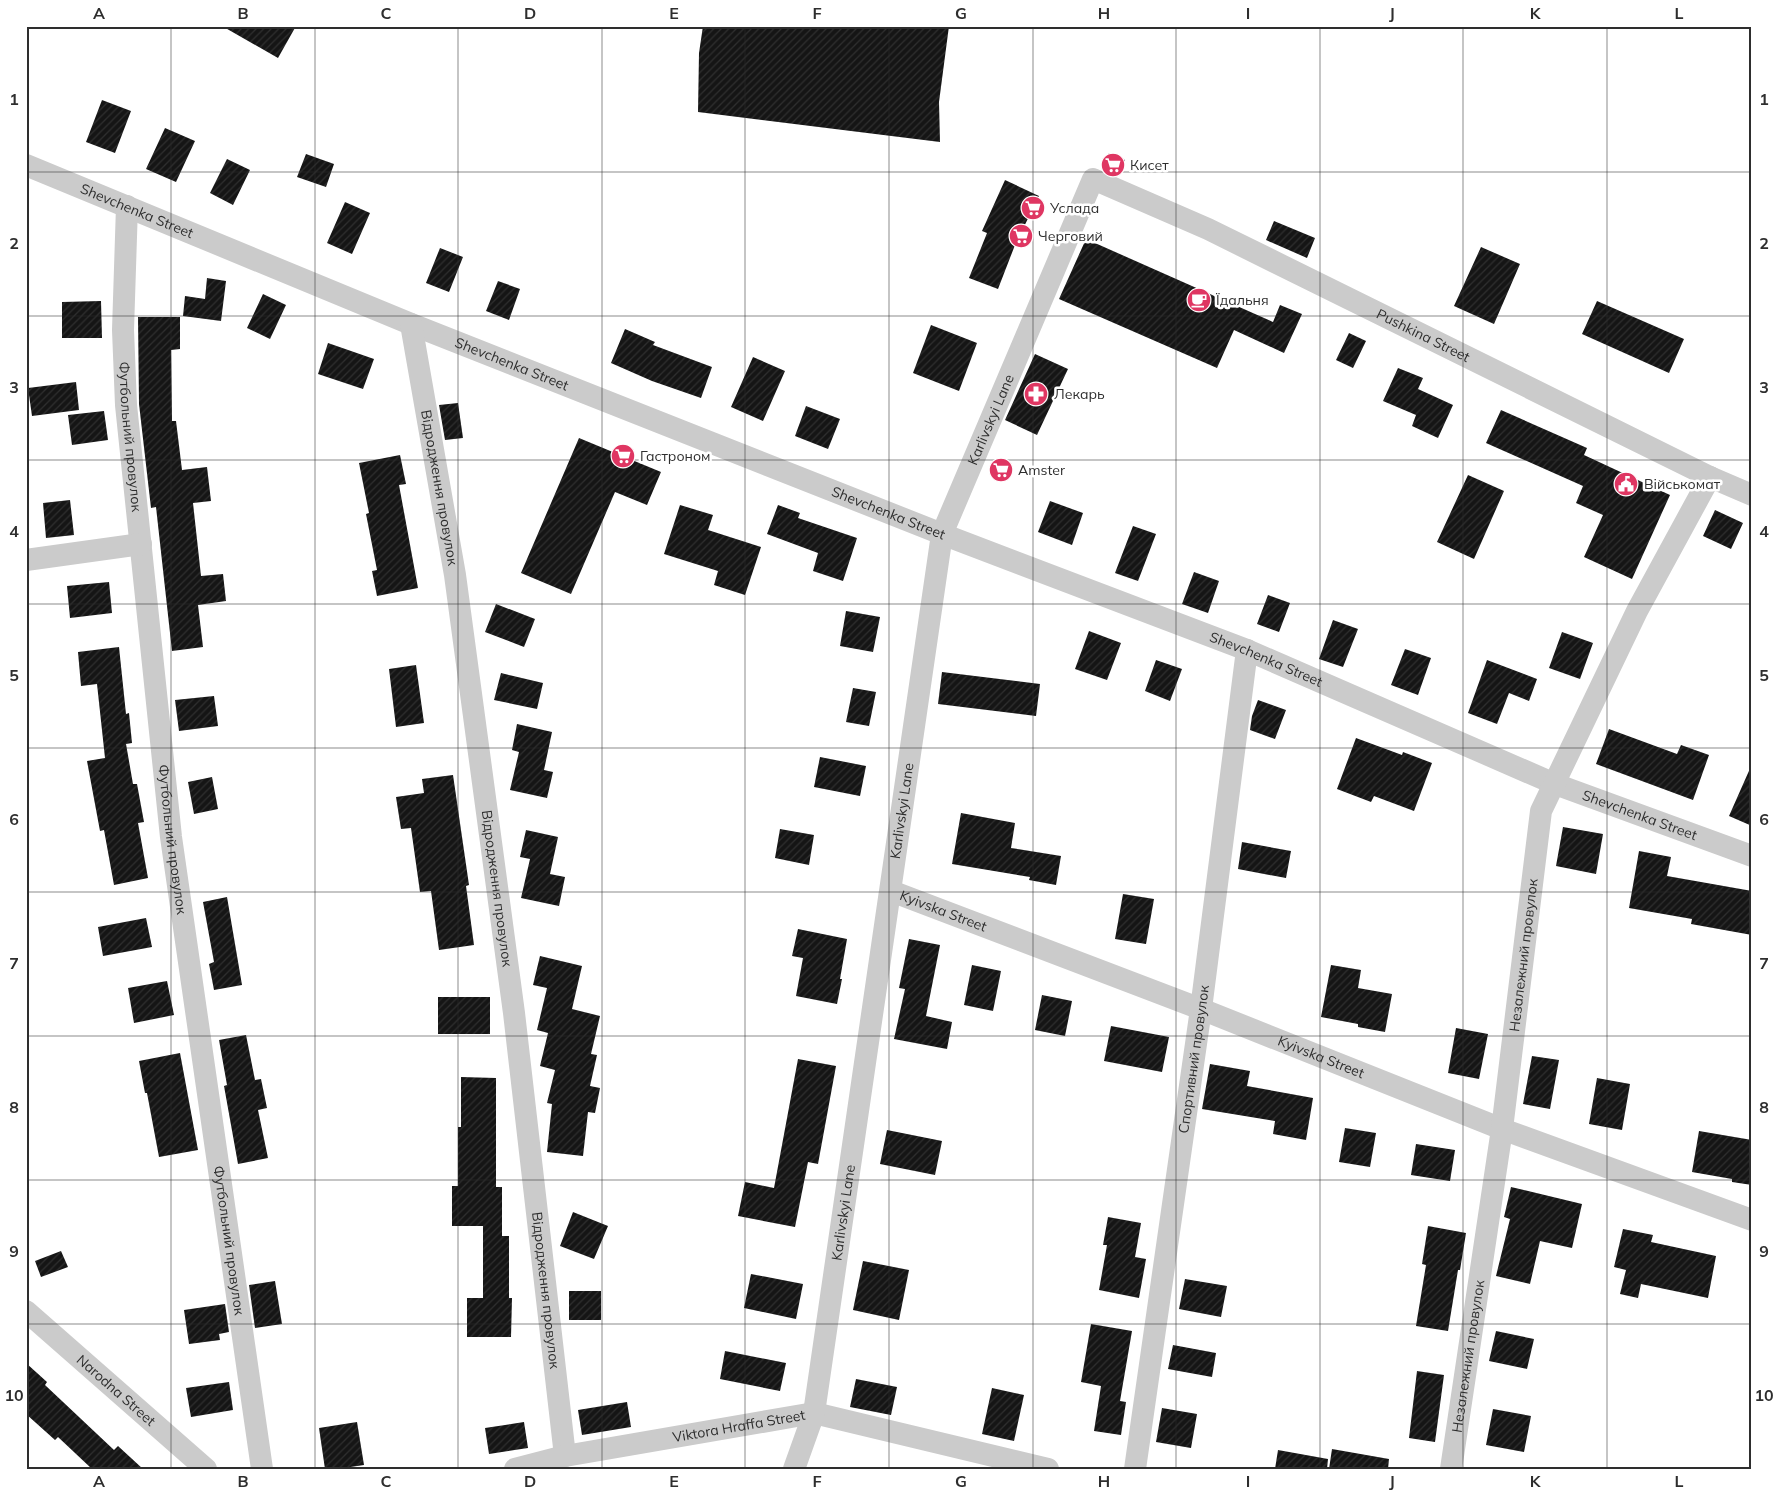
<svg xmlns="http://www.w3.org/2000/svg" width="1778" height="1495" font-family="Mulish,sans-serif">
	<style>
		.building { fill: url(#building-hatch) }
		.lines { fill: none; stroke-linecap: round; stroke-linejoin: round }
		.street { stroke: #cbcbcb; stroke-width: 22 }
		.grid { fill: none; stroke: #2e2e2e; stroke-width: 1; stroke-opacity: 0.55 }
		.labels { text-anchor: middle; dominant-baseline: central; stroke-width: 5; stroke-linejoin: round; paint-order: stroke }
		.poi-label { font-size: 14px; fill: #2e2e2e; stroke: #fff; text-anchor: start }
		.street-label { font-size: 14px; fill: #2e2e2e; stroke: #fff }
		.neatline { fill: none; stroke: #2e2e2e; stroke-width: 2 }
		.grid-label { font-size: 16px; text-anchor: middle; font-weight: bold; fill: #2e2e2e }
	</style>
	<defs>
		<pattern id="building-hatch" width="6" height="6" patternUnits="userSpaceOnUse" patternTransform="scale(1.25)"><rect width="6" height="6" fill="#151515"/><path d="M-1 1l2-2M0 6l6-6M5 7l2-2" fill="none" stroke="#2f2f2f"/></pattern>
	</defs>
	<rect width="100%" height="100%" fill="#fff"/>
	<path class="building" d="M222,26H296L278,58Z
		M703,26H949L939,102L940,142L698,112L699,53Z
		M102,100L131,111L115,153L86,142Z
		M165,128L195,141L176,182L146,169Z
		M1109,153L1125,160L1118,176L1102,169Z
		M306,154L334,164L326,187L297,177Z
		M227,159L250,170L233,205L210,193Z
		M1005,180L1039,196L1015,245L998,289L969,278L987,233L982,231Z
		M345,202L370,213L352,254L327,243Z
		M1274,221L1315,238L1307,258L1266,240Z
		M1086,239L1273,322L1280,305L1302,314L1284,353L1234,330L1217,368L1059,299Z
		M1481,247L1520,264L1494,324L1454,306Z
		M440,248L463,257L449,292L426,283Z
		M207,278L226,281L221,321L183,316L185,296L205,299Z
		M498,281L520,289L509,320L486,311Z
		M263,294L286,305L270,339L247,328Z
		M101,301L102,338H62V302Z
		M1597,301L1684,339L1669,373L1582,334Z
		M138,317H180V349L171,350L172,421H176L182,470L207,467L211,501L193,503L201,576L223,574L226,601L198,605L203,647L172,651L156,507L151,508L139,404Z
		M931,325L977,343L959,391L913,373Z
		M625,329L655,342L653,345L712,367L701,398L652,381L611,363Z
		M1349,333L1366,341L1353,368L1336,360Z
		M328,343L374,359L363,389L318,374Z
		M1035,354L1068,369L1037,435L1005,420Z
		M753,357L785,371L763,421L731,407Z
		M1398,368L1423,378L1418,389L1453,405L1438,438L1412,426L1416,415L1383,401Z
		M76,382L79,410L32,416L28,388Z
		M458,403L463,438L445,440L439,405Z
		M806,406L840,419L828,449L795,436Z
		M1501,410L1587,448L1584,455L1670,495L1632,579L1584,557L1603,515L1576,503L1583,486L1486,443Z
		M104,411L108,440L72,445L68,415Z
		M579,438L661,472L647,505L615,492L571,594L521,573Z
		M400,455L406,484L399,485L418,588L377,596L372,571L377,570L366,514L369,513L359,463Z
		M1468,475L1504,491L1474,559L1437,542Z
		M70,500L74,535L46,538L43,503Z
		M1050,501L1083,513L1072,545L1038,532Z
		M680,505L713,515L708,530L761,547L745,595L714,585L718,571L664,554Z
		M778,505L800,513L798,518L857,538L843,581L813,571L818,553L767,534Z
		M1715,510L1743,523L1731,549L1703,536Z
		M1133,526L1156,534L1138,581L1115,573Z
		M1194,572L1219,581L1208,613L1182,604Z
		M109,582L112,613L70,618L67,586Z
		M1268,595L1290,603L1279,632L1257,624Z
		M496,604L535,619L524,647L485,632Z
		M846,611L880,617L873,652L840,646Z
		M1333,620L1358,629L1343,667L1319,659Z
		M1089,631L1121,643L1107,680L1075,669Z
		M1562,632L1593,643L1580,679L1549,668Z
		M119,647L126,714L129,713L132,743L126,744L133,784H137L144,822L138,823L148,878L114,885L104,830L100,831L87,761L105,758L97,684L81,686L78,652Z
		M1405,649L1431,658L1418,695L1391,685Z
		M1156,660L1182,669L1170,701L1145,691Z
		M1487,660L1537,679L1529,701L1509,693L1497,724L1468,713Z
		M416,665L424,723L396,727L389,669Z
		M942,672L1040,684L1036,716L938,704Z
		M501,673L543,683L537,709L494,700Z
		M853,688L876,692L869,726L846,722Z
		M214,696L218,726L179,731L175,700Z
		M1258,700L1286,710L1275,739L1250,730L1252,716Z
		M517,724L552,732L544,770L553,772L547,798L510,790L519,752L512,750Z
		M1609,729L1677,754L1681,745L1709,755L1693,800L1596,764Z
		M1356,738L1402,755L1403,752L1432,763L1414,811L1374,796L1371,802L1337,789Z
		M820,757L866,766L860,796L814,787Z
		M1752,764V826L1729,816Z
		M453,775L469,885L466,886L474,945L439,950L431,891L420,892L411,828L401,829L396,797L424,793L422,779Z
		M212,777L218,809L194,814L188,782Z
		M961,813L1015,823L1011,848L1061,856L1056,885L1029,880L1030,877L952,864Z
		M1563,827L1603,834L1596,874L1556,866Z
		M780,829L814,835L809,865L775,858Z
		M526,830L558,837L550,874L565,877L559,906L521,898L530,859L520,857Z
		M1242,842L1291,851L1286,878L1238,869Z
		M1639,851L1671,857L1667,876L1752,891V935L1691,924L1692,919L1629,908Z
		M1123,894L1154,899L1146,944L1115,939Z
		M227,897L242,985L214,990L209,964L214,962L203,902Z
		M146,918L152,947L103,956L98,927Z
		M798,929L847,939L840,979H842L837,1004L796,996L803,958L792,956Z
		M909,939L940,945L926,1016L952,1022L947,1049L894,1039L905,989L899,988Z
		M540,956L582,966L572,1009L600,1016L591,1054L597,1055L590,1086L600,1088L595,1113L588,1112L583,1156L547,1152L552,1104L547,1103L555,1070L540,1066L548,1033L537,1030L547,988L533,985Z
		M972,965L1001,971L993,1011L964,1005Z
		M1331,965L1361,970L1358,988L1392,994L1385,1032L1358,1027V1024L1321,1017Z
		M167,981L174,1015L134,1023L128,988Z
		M1042,995L1072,1001L1065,1036L1035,1030Z
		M438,997H490V1034H438Z
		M1111,1026L1169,1037L1162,1072L1104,1061Z
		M1456,1028L1488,1034L1479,1079L1448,1073Z
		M246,1035L255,1080L261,1079L267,1108L258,1110L268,1158L238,1164L224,1086L227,1085L219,1040Z
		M180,1053L198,1150L159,1157L147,1093H145L139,1061Z
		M1532,1056L1559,1060L1550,1109L1523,1104Z
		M798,1059L836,1066L818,1164L808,1162L795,1227L738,1216L745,1182L774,1188Z
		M1210,1064L1250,1071L1247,1086L1313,1098L1306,1140L1273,1134L1275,1121L1202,1109Z
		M461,1077L496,1078V1187H502V1236H509V1298H512L511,1337H467V1298H483V1226H452V1186H458V1127H461Z
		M1597,1078L1630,1084L1622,1130L1589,1124Z
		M1345,1128L1376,1133L1370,1167L1339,1162Z
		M887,1130L942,1141L935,1175L880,1164Z
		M1699,1131L1752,1140V1185L1732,1182V1179L1692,1172Z
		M1416,1144L1455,1150L1450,1181L1411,1175Z
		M1511,1187L1582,1204L1572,1248L1540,1241L1530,1284L1496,1276L1510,1219L1504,1217Z
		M573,1212L608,1226L594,1259L560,1246Z
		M1108,1217L1141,1223L1135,1257L1146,1259L1139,1298L1099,1290L1107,1245H1103Z
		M1428,1226L1466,1233L1460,1270H1458L1448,1331L1416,1326L1426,1265L1422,1264Z
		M1623,1229L1653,1235L1651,1242L1716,1256L1708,1298L1641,1284L1638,1298L1620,1294L1626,1270L1614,1267Z
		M61,1251L68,1267L41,1277L35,1261Z
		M863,1261L909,1270L899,1320L853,1310Z
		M751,1274L803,1284L796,1319L744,1308Z
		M1185,1279L1227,1286L1221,1317L1179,1309Z
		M275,1281L282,1324L255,1328L249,1285Z
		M569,1291H601V1320H569Z
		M225,1304L229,1332L219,1334L220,1340L189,1344L184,1310Z
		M1091,1324L1132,1331L1120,1401L1126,1402L1121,1435L1094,1431L1101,1386L1081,1382Z
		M1496,1331L1534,1339L1527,1369L1489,1361Z
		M1173,1345L1216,1353L1212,1377L1168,1369Z
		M725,1351L786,1363L780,1391L720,1379Z
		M26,1363L47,1382L45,1385L114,1450L118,1446L143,1469H92L58,1437L55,1440L26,1414Z
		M1417,1371L1444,1375L1435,1442L1409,1438Z
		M856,1379L897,1387L891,1415L850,1407Z
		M229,1382L233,1410L191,1417L186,1388Z
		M992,1388L1024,1395L1014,1441L982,1434Z
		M627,1402L631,1427L582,1435L578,1410Z
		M1162,1408L1197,1414L1191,1448L1156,1442Z
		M1493,1409L1531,1416L1524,1452L1486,1445Z
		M357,1422L364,1465L337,1469H325L319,1428Z
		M524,1422L528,1448L489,1454L485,1428Z
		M1332,1449L1389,1459L1388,1469H1329Z
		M1278,1450L1328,1459L1327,1469H1275Z"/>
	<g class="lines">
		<g class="street">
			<path id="s1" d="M26,165L411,324L942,534L1247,650L1555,784L1752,856"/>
			<path id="s2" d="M127,206L123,330L126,405L171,837L262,1469"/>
			<path id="s3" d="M411,324L455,575L514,1013L565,1456"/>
			<path d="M26,560L141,544"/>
			<path id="s4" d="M891,891L1201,1009L1502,1129L1752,1220"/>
			<path id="s5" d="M26,1311L206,1469"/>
			<path id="s6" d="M515,1469L565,1456L814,1413L1048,1469"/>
			<path id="s7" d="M794,1469L814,1413L942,534L1093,179L1208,229L1710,477L1752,495"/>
			<path id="s8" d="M1135,1469L1201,1009L1247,650"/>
			<path id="s9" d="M1451,1469L1502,1129L1541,811L1637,611L1710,477"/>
		</g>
	</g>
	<path class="grid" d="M171,26V1469M315,26V1469M458,26V1469M602,26V1469M745,26V1469M889,26V1469M1033,26V1469M1176,26V1469M1320,26V1469M1463,26V1469M1607,26V1469M26,172H1752M26,316H1752M26,460H1752M26,604H1752M26,748H1752M26,892H1752M26,1036H1752M26,1180H1752M26,1324H1752"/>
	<defs>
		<g id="supermarket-disc" transform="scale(1.25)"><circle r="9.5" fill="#df3662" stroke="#fff"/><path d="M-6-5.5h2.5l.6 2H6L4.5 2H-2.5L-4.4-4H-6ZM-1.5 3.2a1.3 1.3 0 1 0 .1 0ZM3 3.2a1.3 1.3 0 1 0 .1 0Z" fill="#fff"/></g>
		<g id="cafe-disc" transform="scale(1.25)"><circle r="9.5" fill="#df3662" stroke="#fff"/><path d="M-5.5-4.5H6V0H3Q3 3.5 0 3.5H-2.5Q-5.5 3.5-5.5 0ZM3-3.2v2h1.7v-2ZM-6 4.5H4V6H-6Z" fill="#fff"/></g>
		<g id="pharmacy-disc" transform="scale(1.25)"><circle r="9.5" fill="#df3662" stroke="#fff"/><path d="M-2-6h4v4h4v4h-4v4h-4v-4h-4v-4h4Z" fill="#fff"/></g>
		<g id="civic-disc" transform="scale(1.25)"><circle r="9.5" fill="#df3662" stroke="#fff"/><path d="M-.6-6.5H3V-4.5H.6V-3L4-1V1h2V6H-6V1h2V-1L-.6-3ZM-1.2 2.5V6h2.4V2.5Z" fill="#fff"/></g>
	</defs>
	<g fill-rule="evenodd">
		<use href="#supermarket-disc" x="1113" y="165"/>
		<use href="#supermarket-disc" x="1033" y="208"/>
		<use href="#supermarket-disc" x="1021" y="236"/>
		<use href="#cafe-disc" x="1199" y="300"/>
		<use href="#pharmacy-disc" x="1036" y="394"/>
		<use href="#supermarket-disc" x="623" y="456"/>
		<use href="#supermarket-disc" x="1001" y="470"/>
		<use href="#civic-disc" x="1626" y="484"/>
	</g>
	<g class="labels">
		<g class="poi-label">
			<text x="1130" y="165">Кисет</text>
			<text x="1050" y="208">Услада</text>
			<text x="1038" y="236">Черговий</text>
			<text x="1216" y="300">Їдальня</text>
			<text x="1054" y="394">Лекарь</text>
			<text x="640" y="456">Гастроном</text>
			<text x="1018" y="470">Amster</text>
			<text x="1644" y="484">Військомат</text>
		</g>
		<g class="street-label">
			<text stroke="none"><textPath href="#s1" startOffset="120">Shevchenka Street</textPath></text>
			<text stroke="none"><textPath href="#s7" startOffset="1699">Pushkina Street</textPath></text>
			<text stroke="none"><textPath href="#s1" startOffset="525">Shevchenka Street</textPath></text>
			<text stroke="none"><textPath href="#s7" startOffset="1072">Karlіvskyi Lane</textPath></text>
			<text stroke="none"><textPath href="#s2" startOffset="231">Футбольний провулок</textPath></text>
			<text stroke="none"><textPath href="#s3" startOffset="166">Відродження провулок</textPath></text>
			<text stroke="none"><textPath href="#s1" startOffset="930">Shevchenka Street</textPath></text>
			<text stroke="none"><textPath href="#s1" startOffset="1335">Shevchenka Street</textPath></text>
			<text stroke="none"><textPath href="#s7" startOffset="668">Karlіvskyi Lane</textPath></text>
			<text stroke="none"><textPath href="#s1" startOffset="1740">Shevchenka Street</textPath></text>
			<text stroke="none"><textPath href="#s2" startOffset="636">Футбольний провулок</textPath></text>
			<text stroke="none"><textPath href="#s3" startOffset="571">Відродження провулок</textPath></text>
			<text stroke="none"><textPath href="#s4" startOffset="56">Kyivska Street</textPath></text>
			<text stroke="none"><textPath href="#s9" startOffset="519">Незалежний провулок</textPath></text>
			<text stroke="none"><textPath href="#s4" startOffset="461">Kyivska Street</textPath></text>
			<text stroke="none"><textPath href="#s8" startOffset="414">Спортивний провулок</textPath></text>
			<text stroke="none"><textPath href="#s7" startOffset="262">Karlіvskyi Lane</textPath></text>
			<text stroke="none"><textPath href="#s2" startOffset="1041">Футбольний провулок</textPath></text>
			<text stroke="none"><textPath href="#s3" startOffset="976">Відродження провулок</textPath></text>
			<text stroke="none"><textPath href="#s9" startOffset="114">Незалежний провулок</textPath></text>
			<text stroke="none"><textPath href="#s5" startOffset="120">Narodna Street</textPath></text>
			<text stroke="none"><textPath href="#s6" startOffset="228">Viktora Hraffa Street</textPath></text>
		</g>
	</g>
	<rect width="1778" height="1495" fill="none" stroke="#ffffff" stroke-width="55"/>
	<rect x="28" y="28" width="1722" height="1440" class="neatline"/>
	<g class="grid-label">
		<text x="99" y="19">A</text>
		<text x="243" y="19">B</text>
		<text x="386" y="19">C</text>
		<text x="530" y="19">D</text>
		<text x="674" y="19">E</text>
		<text x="817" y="19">F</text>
		<text x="961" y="19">G</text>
		<text x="1104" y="19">H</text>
		<text x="1248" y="19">I</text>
		<text x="1392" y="19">J</text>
		<text x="1535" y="19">K</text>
		<text x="1679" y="19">L</text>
		<text x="14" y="105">1</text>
		<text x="1764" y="105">1</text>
		<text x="14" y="249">2</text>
		<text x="1764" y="249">2</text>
		<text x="14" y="393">3</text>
		<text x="1764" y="393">3</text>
		<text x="14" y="537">4</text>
		<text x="1764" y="537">4</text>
		<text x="14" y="681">5</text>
		<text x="1764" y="681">5</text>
		<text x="14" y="825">6</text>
		<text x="1764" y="825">6</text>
		<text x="14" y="969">7</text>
		<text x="1764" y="969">7</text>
		<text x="14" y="1113">8</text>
		<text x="1764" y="1113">8</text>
		<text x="14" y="1257">9</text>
		<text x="1764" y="1257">9</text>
		<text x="14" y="1401">10</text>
		<text x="1764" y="1401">10</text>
		<text x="99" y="1487">A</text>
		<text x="243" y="1487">B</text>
		<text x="386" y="1487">C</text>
		<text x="530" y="1487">D</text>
		<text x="674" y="1487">E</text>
		<text x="817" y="1487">F</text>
		<text x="961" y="1487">G</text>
		<text x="1104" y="1487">H</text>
		<text x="1248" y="1487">I</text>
		<text x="1392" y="1487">J</text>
		<text x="1535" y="1487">K</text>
		<text x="1679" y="1487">L</text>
	</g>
</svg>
